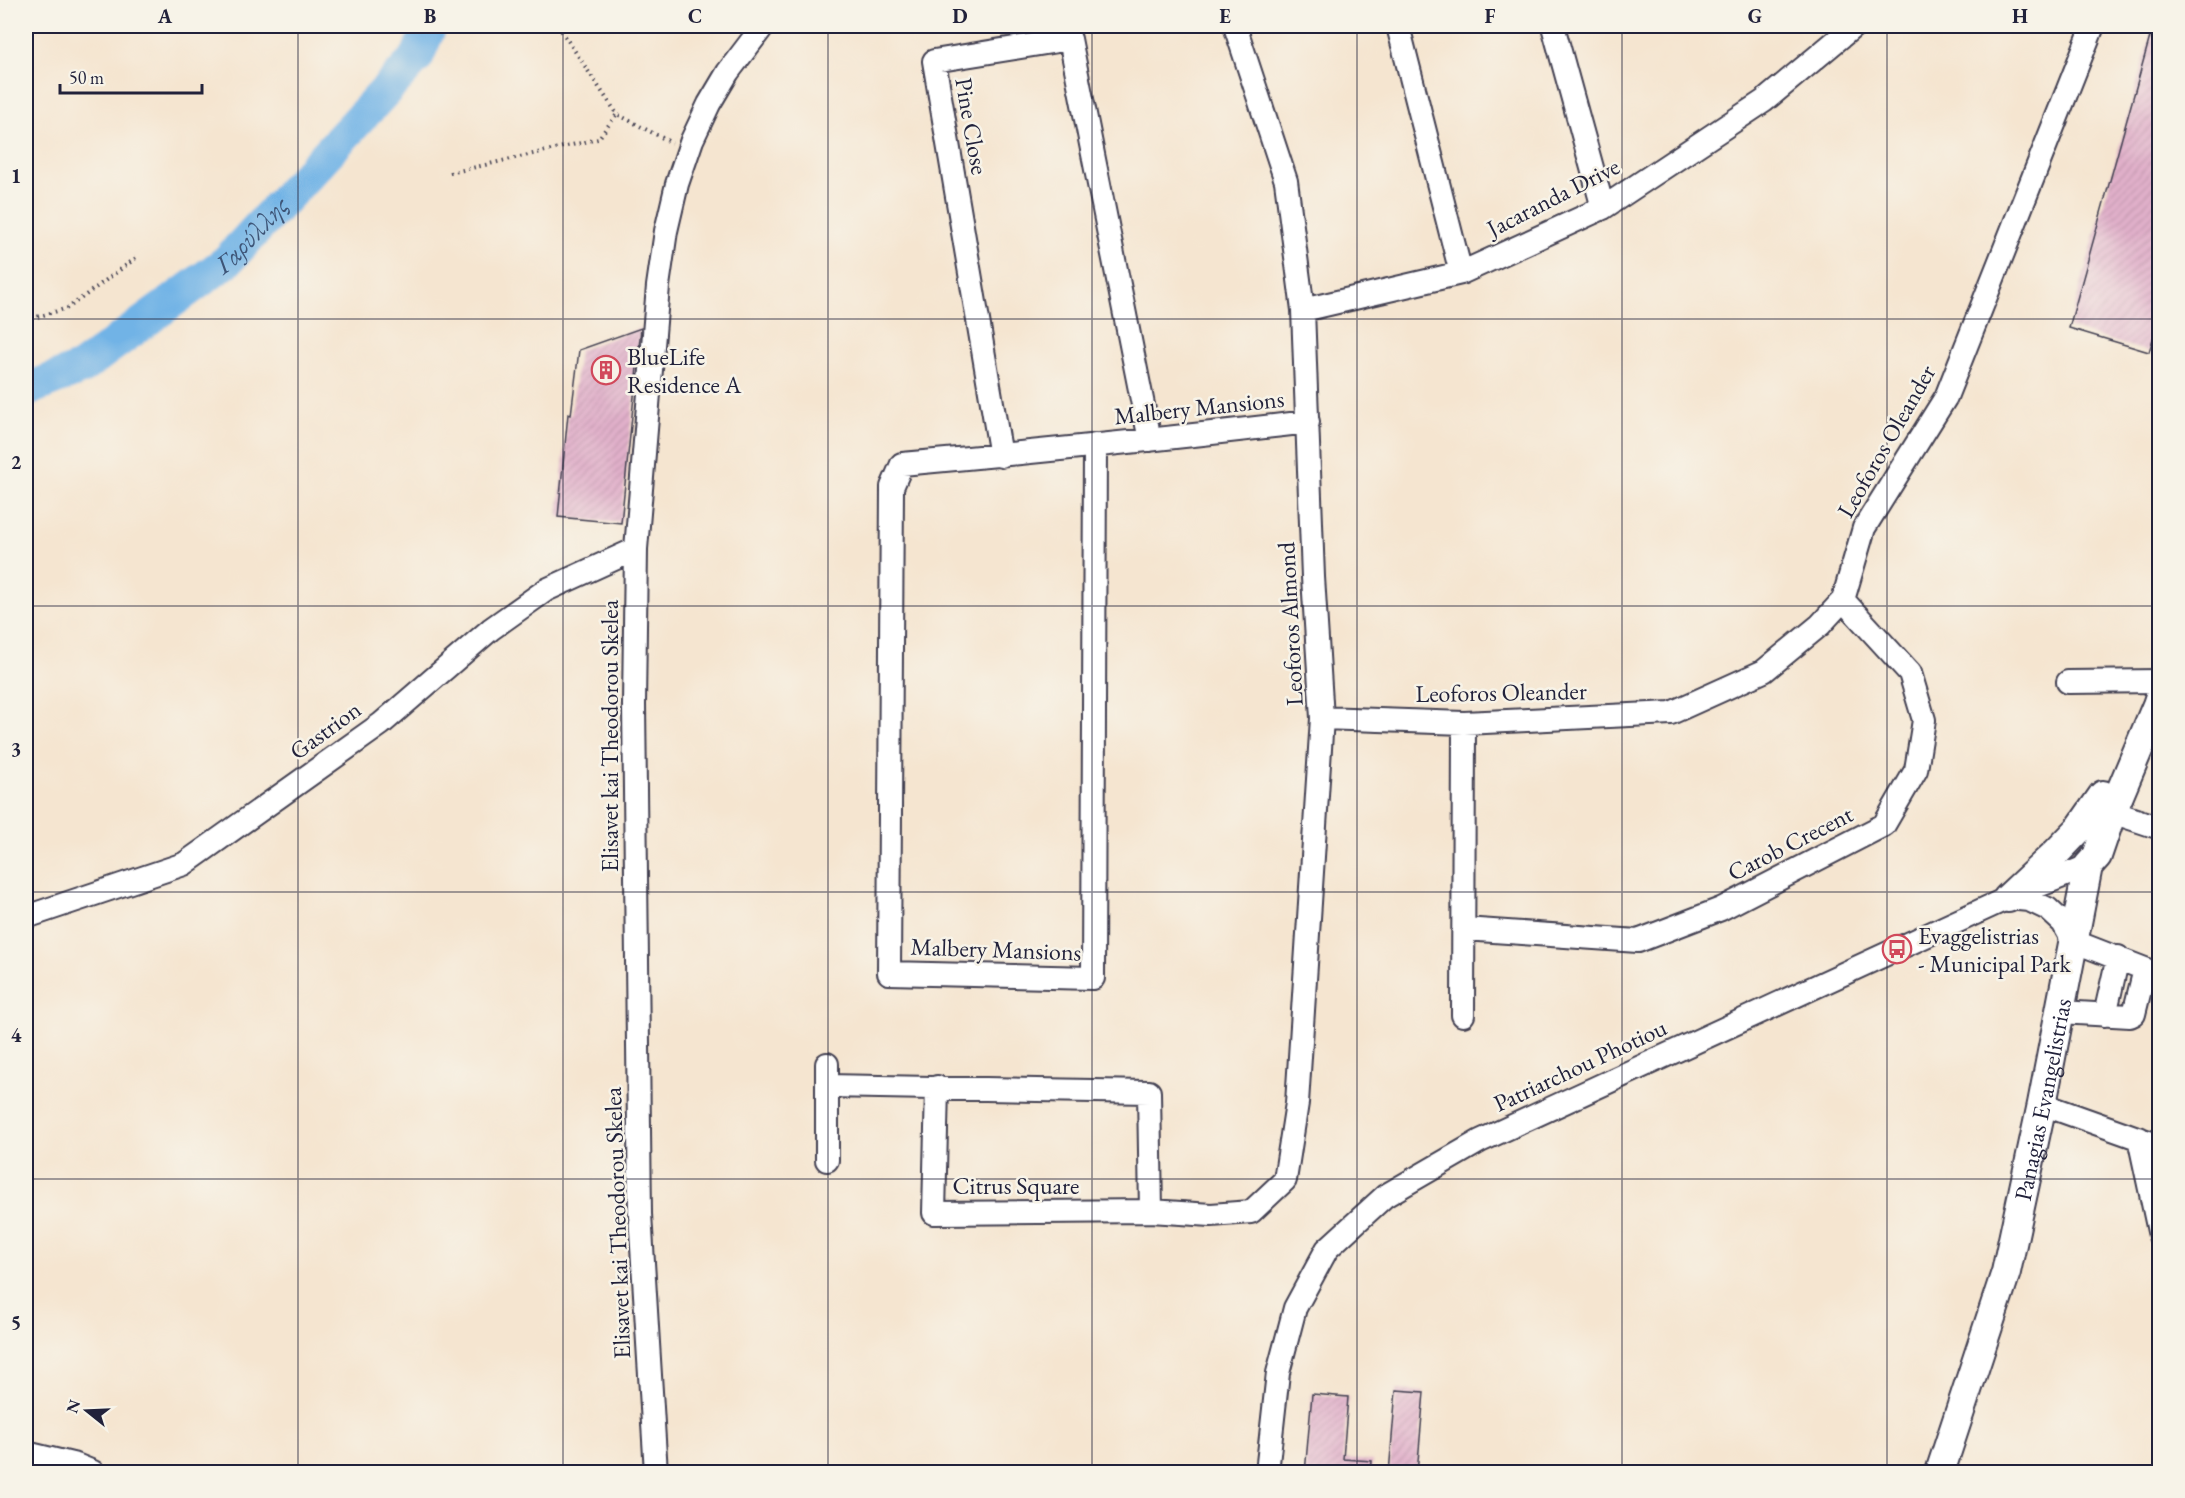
<svg xmlns="http://www.w3.org/2000/svg" width="2185" height="1498" font-family="'EB Garamond',serif">
	<style>
		.lines { fill: none; stroke-linecap: round; stroke-linejoin: round }
		.river { stroke: #71b3e6; stroke-width: 34 }
		.building { fill: url(#building-hatch) }
		.minor-casing { stroke: #423f51; stroke-width: 26 }
		.major-casing { stroke: #423f51; stroke-width: 32 }
		.path { stroke: #423f51; stroke-width: 4; stroke-dasharray: 1.5 4.5; stroke-linecap: butt }
		.minor { stroke: #fff; stroke-width: 22 }
		.major { stroke: #fff; stroke-width: 28 }
		.grid { fill: none; stroke: #22223b; stroke-width: 1.5; stroke-opacity: 0.55 }
		.labels { text-anchor: middle; dominant-baseline: central; stroke-width: 5; stroke-linejoin: round; paint-order: stroke }
		.street-label { font-size: 24px; fill: #22223b; stroke: #f7f3e8 }
		.poi-label { font-size: 24px; fill: #22223b; stroke: #f7f3e8; text-anchor: start }
		.water-label { font-size: 26px; font-style: italic; fill: #3e5577; stroke: #f7f3e8 }
		.neatline { fill: none; stroke: #22223b; stroke-width: 2 }
		.grid-label { font-size: 20px; text-anchor: middle; font-weight: bold; fill: #22223b }
	</style>
	<defs>
		<pattern id="building-hatch" width="6" height="6" patternUnits="userSpaceOnUse" patternTransform="scale(1.5)"><rect width="6" height="6" fill="#e1b0ca"/><path d="M-1 1l2-2M0 6l6-6M5 7l2-2" fill="none" stroke="#c197ae"/></pattern>
	</defs>
	<rect width="100%" height="100%" fill="#f7f3e8"/>
	<filter id="ink" filterUnits="userSpaceOnUse"><feTurbulence type="fractalNoise" baseFrequency=".0167" numOctaves="2"/><feDisplacementMap in="SourceGraphic" scale="12" xChannelSelector="R" yChannelSelector="G"/><feConvolveMatrix kernelMatrix="1 2 1 2 8 2 1 2 1" color-interpolation-filters="sRGB"/></filter>
	<filter id="wash" filterUnits="userSpaceOnUse"><feTurbulence type="fractalNoise" baseFrequency=".008" numOctaves="4" result="noise"/><feDisplacementMap in="SourceGraphic" scale="24" xChannelSelector="R" yChannelSelector="G"/><feGaussianBlur stdDeviation="1.35" result="paint"/><feColorMatrix in="noise" values="0 0 0 0 0 0 0 0 0 0 0 0 0 0 0 0 0 1.4 0 .05"/><feComposite in="paint" operator="in"/></filter>
	<g filter="url(#wash)">
		<rect width="100%" height="100%" fill="#f5e5d0"/>
		<g class="lines">
			<path class="river" id="s1" d="M26,390L81,368L226,262L417,57L430,26"/>
		</g>
		<g id="blocks">
			<path class="building" d="M2153,26H2160V316L2149,352L2069,328Z
				M641,328L621,523L558,517L568,414L571,415L579,350Z
				M1396,1390L1424,1392L1417,1473H1389Z
				M1312,1394L1348,1397L1343,1459L1372,1461L1371,1473H1305Z"/>
		</g>
	</g>
	<g filter="url(#ink)">
		<use href="#blocks" fill-opacity="0" stroke="#423f51" stroke-width="1.5"/>
		<g class="lines">
			<g class="minor-casing">
				<path id="minor" d="M1398,26L1461,273
					M1553,26L1603,208
					M1303,310L1461,273L1603,208L1764,101L1854,26
					M1095,445L1093,978L889,973L892,487L902,464C1037,452 1173,438 1308,422
					M1001,456L934,61L1070,39L1150,440
					M2068,682L2160,681
					M1322,718L1464,723L1671,713L1764,671L1820,625L1843,600L1864,528L1946,397L2093,26
					M2112,812L2160,828
					M2008,898L2029,900L2048,909L2063,923L2073,941L2145,969L2134,1014L2130,1016L2060,1012
					M26,917L184,864L381,724L491,629L546,590L636,549
					M1464,929L1638,941L1721,909L1884,825L1916,770L1924,720L1910,673L1843,600
					M1463,1015L1464,723
					M2105,1015L2118,957
					M827,1086L1149,1092L1151,1211
					M937,1087L934,1213L1151,1211L1211,1215L1251,1212L1285,1180L1297,1103L1322,718L1313,577L1303,310L1286,181L1235,26
					M2042,1104L2160,1146
					M2139,1138L2160,1236
					M827,1160V1064
					M26,1453L76,1465L93,1472
					M656,1472L640,1214L634,705L636,549L658,286L666,231L677,184L692,140L709,104L728,72L763,26
					M1267,1472L1278,1373L1295,1308L1327,1249L1385,1196L1480,1141L2008,898L2088,866"/>
			</g>
			<g class="major-casing">
				<g id="major">
					<path d="M2008,898L2056,853L2080,828L2103,795"/>
					<path id="s2" d="M1940,1472L2006,1272L2042,1104L2088,866L2097,856L2112,812L2157,705L2160,696"/>
				</g>
			</g>
			<path class="path" d="M558,26L617,114L672,143
				M450,173L598,139L617,114
				M26,320L68,308L136,258"/>
			<use href="#minor" class="minor"/>
			<use href="#major" class="major"/>
		</g>
	</g>
	<path class="grid" d="M298,26V1472M563,26V1472M828,26V1472M1092,26V1472M1357,26V1472M1622,26V1472M1887,26V1472M26,319H2160M26,606H2160M26,892H2160M26,1179H2160"/>
	<defs>
		<g id="building-ring" transform="scale(1.5)"><circle r="9.5" fill="#f7f3e8" stroke="#d1495b" stroke-width="1.5"/><path d="M-4-6H4V6H1V3H-1V6H-4ZM-2.5-4.3h1.7v1.8h-1.7ZM.8-4.3h1.7v1.8H.8ZM-2.5-1h1.7V.8h-1.7ZM.8-1h1.7V.8H.8Z" fill="#d1495b"/></g>
		<g id="bus-ring" transform="scale(1.5)"><circle r="9.5" fill="#f7f3e8" stroke="#d1495b" stroke-width="1.5"/><path d="M-5-6H5V4H4V6H2V4H-2V6H-4V4H-5ZM-3.5-4V0h7V-4ZM-3.5 1.2v1.5H-2V1.2ZM2 1.2v1.5H3.5V1.2Z" fill="#d1495b"/></g>
	</defs>
	<g fill-rule="evenodd">
		<use href="#building-ring" x="606" y="370"/>
		<use href="#bus-ring" x="1897" y="949"/>
	</g>
	<g class="labels">
		<g class="street-label">
			<text transform="translate(972 126) rotate(80)">Pine Close</text>
			<text transform="translate(1553 197) rotate(-27)">Jacaranda Drive</text>
			<text transform="translate(1199 407) rotate(-6)">Malbery Mansions</text>
			<text transform="translate(1886 441) rotate(-60)">Leoforos Oleander</text>
			<text transform="translate(1290 624) rotate(-93)">Leoforos Almond</text>
			<text transform="translate(1501 692) rotate(-1)">Leoforos Oleander</text>
			<text transform="translate(325 730) rotate(-36)">Gastrion</text>
			<text transform="translate(609 736) rotate(-90)">Elisavet kai Theodorou Skelea</text>
			<text transform="translate(1790 843) rotate(-27)">Carob Crecent</text>
			<text transform="translate(996 949) rotate(2)">Malbery Mansions</text>
			<text transform="translate(1580 1065) rotate(-25)">Patriarchou Photiou</text>
			<text stroke="none"><textPath href="#s2" startOffset="387">Panagias Evangelistrias</textPath></text>
			<text x="1016" y="1185">Citrus Square</text>
			<text transform="translate(617 1223) rotate(-92)">Elisavet kai Theodorou Skelea</text>
		</g>
		<g class="poi-label">
			<text x="627" y="356">BlueLife<tspan x="627" dy="28">Residence A</tspan></text>
			<text x="1918" y="935">Evaggelistrias<tspan x="1918" dy="28">- Municipal Park</tspan></text>
		</g>
		<g class="water-label">
			<text stroke="none"><textPath href="#s1" startOffset="276">Γαρύλλης</textPath></text>
		</g>
	</g>
	<rect width="2185" height="1498" fill="none" stroke="#f7f3e8" stroke-width="66"/>
	<g transform="translate(87 1411) rotate(288)" stroke="#f7f3e8" stroke-width="4.5" paint-order="stroke">
	<path d="M0-4.5L10 22L0 15L-10 22Z" fill="#22223b"/>
	<text y="-9" font-size="16" font-weight="bold" text-anchor="middle" fill="#22223b">N</text>
	</g>
	<path d="M60 84v9h142v-9" fill="none" stroke="#22223b" stroke-width="3"/>
	<text x="69" y="84" font-size="18" fill="#22223b" stroke="#f7f3e8" stroke-width="4.5" paint-order="stroke">50 m</text>
	<rect x="33" y="33" width="2119" height="1432" class="neatline"/>
	<g class="grid-label">
		<text x="165" y="23">A</text>
		<text x="430" y="23">B</text>
		<text x="695" y="23">C</text>
		<text x="960" y="23">D</text>
		<text x="1225" y="23">E</text>
		<text x="1490" y="23">F</text>
		<text x="1755" y="23">G</text>
		<text x="2020" y="23">H</text>
		<text x="16" y="183">1</text>
		<text x="16" y="469">2</text>
		<text x="16" y="756">3</text>
		<text x="16" y="1042">4</text>
		<text x="16" y="1329">5</text>
	</g>
</svg>
